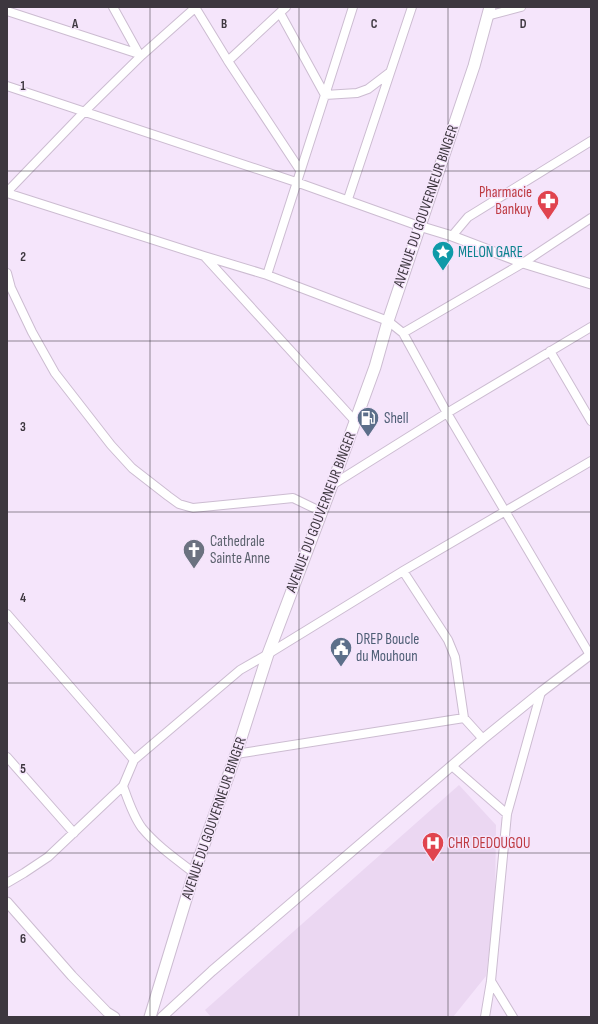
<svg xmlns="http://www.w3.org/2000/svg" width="598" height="1024" font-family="'Sofia Sans Condensed',sans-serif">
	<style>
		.built { fill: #ebd7f2 }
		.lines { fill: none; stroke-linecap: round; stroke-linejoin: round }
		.minor-casing { stroke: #ccbcd1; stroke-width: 10 }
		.tertiary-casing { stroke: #ccbcd1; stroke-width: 11 }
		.secondary-casing { stroke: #ccbcd1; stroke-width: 13 }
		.minor { stroke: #fff; stroke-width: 8 }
		.tertiary { stroke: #fff; stroke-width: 9 }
		.secondary { stroke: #fff; stroke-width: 11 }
		.grid { fill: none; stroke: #3d373f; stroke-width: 1; stroke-opacity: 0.55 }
		.labels { text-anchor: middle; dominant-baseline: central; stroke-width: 3; stroke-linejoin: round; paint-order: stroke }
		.health-label { font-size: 15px; fill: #be3a42; stroke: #f5e5fb; text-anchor: end }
		.street-label { font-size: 15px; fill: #3d373f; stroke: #f5e5fb }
		.culture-label { font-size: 15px; fill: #0d838f; stroke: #f5e5fb; text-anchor: start }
		.service-label { font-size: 15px; fill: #4e5e75; stroke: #f5e5fb; text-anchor: start }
		.worship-label { font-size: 15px; fill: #5b616d; stroke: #f5e5fb; text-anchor: start }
		.grid-label { font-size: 13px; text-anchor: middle; font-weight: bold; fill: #3d373f; stroke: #f5e5fb; stroke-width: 3; stroke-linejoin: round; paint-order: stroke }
	</style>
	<rect width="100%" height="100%" fill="#f5e5fb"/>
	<path class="built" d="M459,785L496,825L495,902L486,976L453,1017H211L205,1010Z"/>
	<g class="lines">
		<g class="minor-casing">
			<path id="minor" d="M113,7L139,54
				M195,7L228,61L300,170
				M353,7L325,95L357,93L368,89L389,73
				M7,11L142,55L196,7
				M487,16L521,7
				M228,61L286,7
				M7,86L296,182L419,226
				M7,192L85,111L142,55
				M7,193L204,256L267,275L388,321L403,333L447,413L590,655
				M348,199L412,7
				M452,236L468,217L591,141
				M205,257L355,421
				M7,273L11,288L32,332L55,373L111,445L132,468L168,496L179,504L193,508L293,498L322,512
				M267,275L325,95L280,13
				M403,333L523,263L591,218
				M550,351L591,421
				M332,485L447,413L591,327
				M403,571L448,640L455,657L464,718
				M7,614L134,760
				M236,754L464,718L483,739
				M7,757L74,833
				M452,766L507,814
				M123,786C128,800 133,816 142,828C157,846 176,859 194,873
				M7,883L24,873L48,857L123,786L134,760L240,670L268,654L403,571L591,461
				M491,981L513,1017
				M485,1017L491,981L507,814L541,692"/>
		</g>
		<g class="tertiary-casing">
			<path id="tertiary" d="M419,226L452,236L523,263L591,284
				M7,902L72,976L107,1012L115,1017
				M162,1017L212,971L483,739L541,692L591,654"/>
		</g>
		<g class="secondary-casing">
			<path id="secondary" d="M150,1017L194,873L236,754L268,654L332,485L375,367L388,321L474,66L490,7"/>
		</g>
		<use href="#minor" class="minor"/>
		<use href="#tertiary" class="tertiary"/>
		<use href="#secondary" class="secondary"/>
	</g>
	<path class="grid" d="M150,7V1017M299,7V1017M448,7V1017M7,171H591M7,341H591M7,512H591M7,683H591M7,853H591"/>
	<defs>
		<g id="pharmacy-pin" transform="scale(1.15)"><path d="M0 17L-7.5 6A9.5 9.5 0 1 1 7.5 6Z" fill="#e0444e" stroke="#f5e5fb"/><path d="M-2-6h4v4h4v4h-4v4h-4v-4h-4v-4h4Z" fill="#fff"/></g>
		<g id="sight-pin" transform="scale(1.15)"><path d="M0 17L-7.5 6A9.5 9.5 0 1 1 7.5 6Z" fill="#0f9aa8" stroke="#f5e5fb"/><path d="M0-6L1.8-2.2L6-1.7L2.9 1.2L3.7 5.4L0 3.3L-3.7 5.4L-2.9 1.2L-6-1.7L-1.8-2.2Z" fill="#fff"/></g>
		<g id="fuel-pin" transform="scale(1.15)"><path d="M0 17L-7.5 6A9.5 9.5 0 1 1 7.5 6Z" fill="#5c6f8a" stroke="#f5e5fb"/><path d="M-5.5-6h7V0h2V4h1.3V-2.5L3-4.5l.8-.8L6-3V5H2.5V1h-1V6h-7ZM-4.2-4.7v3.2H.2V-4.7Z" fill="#fff"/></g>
		<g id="church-pin" transform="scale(1.15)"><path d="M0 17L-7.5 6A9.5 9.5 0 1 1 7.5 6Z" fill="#6b7280" stroke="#f5e5fb"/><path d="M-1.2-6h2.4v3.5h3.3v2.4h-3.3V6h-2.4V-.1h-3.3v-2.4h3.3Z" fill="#fff"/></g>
		<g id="civic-pin" transform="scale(1.15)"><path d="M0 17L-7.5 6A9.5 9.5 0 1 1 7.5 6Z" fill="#5c6f8a" stroke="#f5e5fb"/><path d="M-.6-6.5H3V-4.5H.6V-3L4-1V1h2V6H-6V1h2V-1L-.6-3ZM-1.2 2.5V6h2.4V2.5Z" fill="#fff"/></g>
		<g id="hospital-pin" transform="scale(1.15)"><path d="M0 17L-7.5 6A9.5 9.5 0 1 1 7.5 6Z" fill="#e0444e" stroke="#f5e5fb"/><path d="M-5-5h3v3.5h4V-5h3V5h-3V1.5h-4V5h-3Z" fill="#fff"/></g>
	</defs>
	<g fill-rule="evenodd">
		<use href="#pharmacy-pin" x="548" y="201"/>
		<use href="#sight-pin" x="443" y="252"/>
		<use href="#fuel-pin" x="368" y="418"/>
		<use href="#church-pin" x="194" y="550"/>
		<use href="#civic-pin" x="341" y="648"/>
		<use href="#hospital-pin" x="433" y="843"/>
	</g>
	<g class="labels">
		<g class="health-label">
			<text x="532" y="192">Pharmacie<tspan x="532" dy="17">Bankuy</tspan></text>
			<text x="448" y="843" text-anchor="start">CHR DEDOUGOU</text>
		</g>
		<g class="street-label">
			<text transform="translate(426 206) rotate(-71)">AVENUE DU GOUVERNEUR BINGER</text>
			<text transform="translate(321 512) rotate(-69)">AVENUE DU GOUVERNEUR BINGER</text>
			<text transform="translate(214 818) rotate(-71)">AVENUE DU GOUVERNEUR BINGER</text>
		</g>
		<g class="culture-label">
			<text x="458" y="252">MELON GARE</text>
		</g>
		<g class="service-label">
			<text x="384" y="418">Shell</text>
			<text x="356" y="639">DREP Boucle<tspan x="356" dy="17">du Mouhoun</tspan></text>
		</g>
		<g class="worship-label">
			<text x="210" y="541">Cathedrale<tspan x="210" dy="17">Sainte Anne</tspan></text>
		</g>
	</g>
	<g class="grid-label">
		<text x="75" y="28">A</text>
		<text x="224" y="28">B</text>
		<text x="374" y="28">C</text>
		<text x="523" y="28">D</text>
		<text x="23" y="90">1</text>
		<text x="23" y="261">2</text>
		<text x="23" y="431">3</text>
		<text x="23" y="602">4</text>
		<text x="23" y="773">5</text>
		<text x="23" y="943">6</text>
	</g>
	<rect width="598" height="1024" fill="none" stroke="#3d373f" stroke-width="16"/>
</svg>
